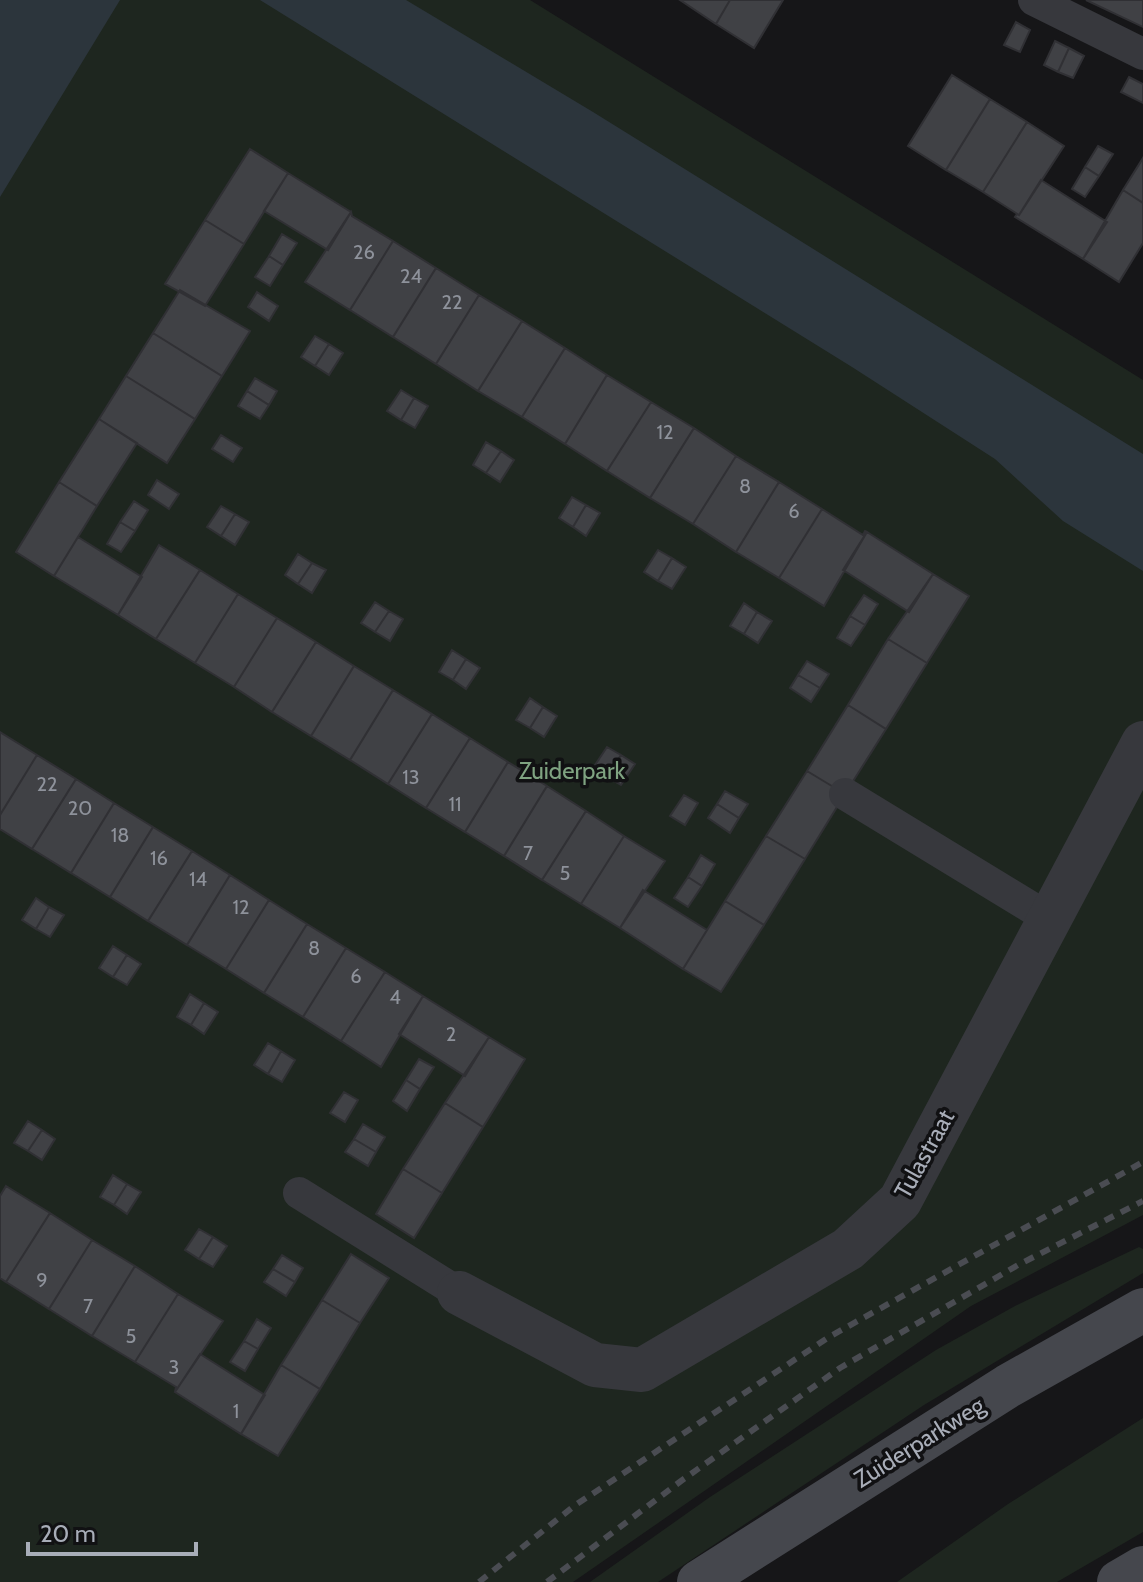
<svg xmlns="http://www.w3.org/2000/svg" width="1143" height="1582" font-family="Cabin,sans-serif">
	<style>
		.green { fill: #1e261f }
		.water { fill: #2c353c }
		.building { fill: #404145; stroke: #303034; stroke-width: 2 }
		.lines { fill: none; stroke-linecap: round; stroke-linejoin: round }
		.lane { stroke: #37383d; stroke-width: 32 }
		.street { stroke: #37383d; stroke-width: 44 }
		.secondary { stroke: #45474d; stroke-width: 44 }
		.rail { stroke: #4a4c52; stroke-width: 6; stroke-dasharray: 10 8; stroke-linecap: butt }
		.labels { text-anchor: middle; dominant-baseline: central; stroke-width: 7; stroke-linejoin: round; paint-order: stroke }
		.number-label { font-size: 20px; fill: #8e929b }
		.park-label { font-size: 24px; fill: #7fa381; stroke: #111113 }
		.street-label { font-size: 24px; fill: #a8adb8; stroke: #111113 }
	</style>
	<rect width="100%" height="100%" fill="#161618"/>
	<path class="green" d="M0,0H530L1143,380V1215L971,1306L573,1582H0Z
		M1139,1247L1143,1249V1273L924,1405L658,1582H590L710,1497L936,1350L1015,1306Z
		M1143,1418V1532L1057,1582H897L1008,1504Z"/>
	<path class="water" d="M0,0H120L0,197Z
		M260,0H406L593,112L1143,454V571L1063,521L995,459L852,367Z"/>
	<path class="building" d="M680,0H730L716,24Z
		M730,0H783L754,48L716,24Z
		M1086,0H1143V27Z
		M1016,22L1030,30L1020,52L1004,45Z
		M1055,41L1069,48L1058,72L1044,65Z
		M1069,48L1084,56L1073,78L1058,72Z
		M952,75L990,99L946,170L908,146Z
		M1129,77L1143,84V103L1121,92Z
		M990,99L1027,122L983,192L946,170Z
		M1027,122L1064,146L1019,215L983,192Z
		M1098,146L1113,154L1099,176L1085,167Z
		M250,149L288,173L244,244L205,220Z
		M1143,158V203L1123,190Z
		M1085,167L1099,176L1085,197L1072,189Z
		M288,173L351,212L328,250L264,211Z
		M1041,180L1107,222L1083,259L1015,217L1017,214L1019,215Z
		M1123,190L1143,203V243L1119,282L1083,259Z
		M351,212L352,216L393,241L350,310L305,282Z
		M205,220L244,244L205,306L165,284Z
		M282,234L297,243L283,265L269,256Z
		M393,241L436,268L393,337L350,310Z
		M269,256L283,265L270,286L255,277Z
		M436,268L479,295L436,364L393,337Z
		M180,290L250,331L222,376L153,333Z
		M257,292L278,306L269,321L248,307Z
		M479,295L522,321L478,391L436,364Z
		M522,321L565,348L522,417L478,391Z
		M153,333L222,376L195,419L126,376Z
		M315,336L329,344L315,366L301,357Z
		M329,344L343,353L329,375L315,366Z
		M565,348L607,375L565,444L522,417Z
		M607,375L651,402L607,471L565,444Z
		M126,376L195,419L167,463L99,419Z
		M255,378L277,391L269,405L247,391Z
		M401,390L414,398L401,420L387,411Z
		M247,391L269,405L260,419L238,406Z
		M414,398L428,406L415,428L401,420Z
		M651,402L694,428L650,498L607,471Z
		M99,419L137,443L97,506L59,482Z
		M694,428L736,456L693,524L650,498Z
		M221,435L242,448L233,462L212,449Z
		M486,442L501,451L486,473L473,465Z
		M501,451L514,460L500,482L486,473Z
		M736,456L779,482L736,552L693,524Z
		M157,480L179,494L169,509L148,495Z
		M59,482L97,506L54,576L16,552Z
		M779,482L822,509L779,578L736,552Z
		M572,497L586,505L573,527L559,518Z
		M134,501L148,510L135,531L120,522Z
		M586,505L600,513L586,536L573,527Z
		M221,506L235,514L221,536L207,527Z
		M822,509L863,535L865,531L867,532L824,606L779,578Z
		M235,514L249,522L235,545L221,536Z
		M120,522L135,531L121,552L107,544Z
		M867,532L933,574L909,612L843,570Z
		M78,537L142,577L118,615L54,576Z
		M159,545L200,570L156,639L118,615Z
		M658,550L672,558L658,581L644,572Z
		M298,554L312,563L298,584L285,575Z
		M672,558L686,567L672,589L658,581Z
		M312,563L326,570L312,593L298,584Z
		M200,570L238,594L195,663L156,639Z
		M933,574L969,596L927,663L888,639Z
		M238,594L277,618L234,687L195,663Z
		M864,595L878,604L865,625L850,616Z
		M375,602L389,611L375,632L361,623Z
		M744,603L757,612L744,634L730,626Z
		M389,611L403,619L390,641L375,632Z
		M757,612L772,621L758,643L744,634Z
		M850,616L865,625L851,646L837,638Z
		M277,618L316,642L272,712L234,687Z
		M888,639L927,663L886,729L848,705Z
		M316,642L354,666L311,736L272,712Z
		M452,650L466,659L453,680L439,672Z
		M466,659L480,668L466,689L453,680Z
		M807,661L829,674L820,688L798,675Z
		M354,666L393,690L350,760L311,736Z
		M798,675L820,688L811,702L790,688Z
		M393,690L432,714L388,784L350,760Z
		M530,698L543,707L530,728L516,720Z
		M848,705L886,729L845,794L807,771Z
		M543,707L557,716L544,737L530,728Z
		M432,714L470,738L426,808L388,784Z
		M0,732L37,755L0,815Z
		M470,738L508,762L465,832L426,808Z
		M607,747L621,755L607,777L603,774L604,767H601L600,772L593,768Z
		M37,755L76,779L32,849L0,829V815Z
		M621,755L635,764L621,785L607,777Z
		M508,762L547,786L504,856L465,832Z
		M807,771L845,794L805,859L766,836Z
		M76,779L114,803L71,873L32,849Z
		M547,786L586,811L542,880L504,856Z
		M725,791L748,804L739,818L717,804Z
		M684,795L698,803L685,825L670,816Z
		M114,803L153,827L110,897L71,873Z
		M717,804L739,818L730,833L708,818Z
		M586,811L624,836L581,904L542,880Z
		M153,827L192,851L148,921L110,897Z
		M624,836L665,861L620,928L581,904Z
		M766,836L805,859L764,925L725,901Z
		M192,851L230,875L187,945L148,921Z
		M701,855L715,864L702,886L688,877Z
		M230,875L269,900L226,969L187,945Z
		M688,877L702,886L688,907L674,898Z
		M643,890L707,930L683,969L620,928Z
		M36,898L49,907L36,929L22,920Z
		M269,900L307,924L264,993L226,969Z
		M725,901L764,925L721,992L683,969Z
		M49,907L64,915L50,937L36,929Z
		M307,924L346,948L303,1017L264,993Z
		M113,946L127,955L113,977L99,968Z
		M346,948L385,972L341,1041L303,1017Z
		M127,955L141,964L127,985L113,977Z
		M385,972L423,996L381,1067L341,1041Z
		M190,994L204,1003L191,1025L177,1017Z
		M423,996L489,1037L465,1076L399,1034Z
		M204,1003L218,1012L204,1034L191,1025Z
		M489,1037L525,1059L483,1127L445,1103Z
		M268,1043L281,1051L268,1074L254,1065Z
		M281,1051L295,1060L282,1082L268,1074Z
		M419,1059L434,1067L420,1089L406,1080Z
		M406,1080L420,1089L407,1111L393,1101Z
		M344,1092L358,1100L345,1122L330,1113Z
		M445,1103L483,1127L442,1193L403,1169Z
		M28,1121L42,1130L28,1151L14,1143Z
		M363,1124L385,1137L376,1152L354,1139Z
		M42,1130L55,1139L42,1160L28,1151Z
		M354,1139L376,1152L368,1166L345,1152Z
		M403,1169L442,1193L414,1238L376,1214Z
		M113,1175L127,1184L114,1205L100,1197Z
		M127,1184L141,1192L127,1214L114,1205Z
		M6,1186L50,1213L6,1282L0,1278V1196Z
		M50,1213L92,1240L49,1309L6,1282Z
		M199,1229L213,1237L199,1259L185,1250Z
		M213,1237L227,1246L213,1267L199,1259Z
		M92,1240L135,1266L92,1336L49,1309Z
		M351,1254L389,1278L360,1323L322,1300Z
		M282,1255L303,1268L295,1282L273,1269Z
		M135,1266L178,1294L135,1362L92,1336Z
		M273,1269L295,1282L286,1296L264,1282Z
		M178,1294L223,1321L175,1392L176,1387L135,1362Z
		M322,1300L360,1323L320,1389L281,1365Z
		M257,1319L271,1328L258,1349L244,1341Z
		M244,1341L258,1349L245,1371L230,1362Z
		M200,1354L265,1395L241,1434L175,1392Z
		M281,1365L320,1389L278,1456L241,1434Z"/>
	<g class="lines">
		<path class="lane" d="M1034,0L1143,54
			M845,794L1050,919
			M299,1193L459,1293"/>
		<path class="street" d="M459,1293L595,1365L642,1370L848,1249L900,1201L1143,743"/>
		<path class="secondary" d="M699,1582L1008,1386L1143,1310
			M1119,1582L1143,1568"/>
		<path class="rail" d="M479,1582L574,1506L829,1337L1143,1162
			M547,1582L681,1481L840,1368L1018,1265L1143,1201"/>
	</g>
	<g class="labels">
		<g class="number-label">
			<text x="364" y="252">26</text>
			<text x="411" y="276">24</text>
			<text x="452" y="302">22</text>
			<text x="665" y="432">12</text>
			<text x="745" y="486">8</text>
			<text x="794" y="511">6</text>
			<text x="411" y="777">13</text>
			<text x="47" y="784">22</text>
			<text x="455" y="804">11</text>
			<text x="80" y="808">20</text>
			<text x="120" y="835">18</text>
			<text x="528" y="853">7</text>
			<text x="159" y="858">16</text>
			<text x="565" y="873">5</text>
			<text x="198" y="879">14</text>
			<text x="241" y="907">12</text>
			<text x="314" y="948">8</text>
			<text x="356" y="976">6</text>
			<text x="395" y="997">4</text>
			<text x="451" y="1034">2</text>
			<text x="42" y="1280">9</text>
			<text x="88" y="1306">7</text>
			<text x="131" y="1336">5</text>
			<text x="174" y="1367">3</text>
			<text x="236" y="1411">1</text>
		</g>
		<g class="park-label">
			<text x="572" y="770">Zuiderpark</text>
		</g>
		<g class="street-label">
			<text transform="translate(924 1154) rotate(-61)">Tulastraat</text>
			<text transform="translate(919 1442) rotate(-32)">Zuiderparkweg</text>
		</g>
	</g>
	<path d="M28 1542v12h168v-12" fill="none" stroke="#a8adb8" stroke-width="4"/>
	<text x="40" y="1542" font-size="24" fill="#a8adb8" stroke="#111113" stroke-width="6" paint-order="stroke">20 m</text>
</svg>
